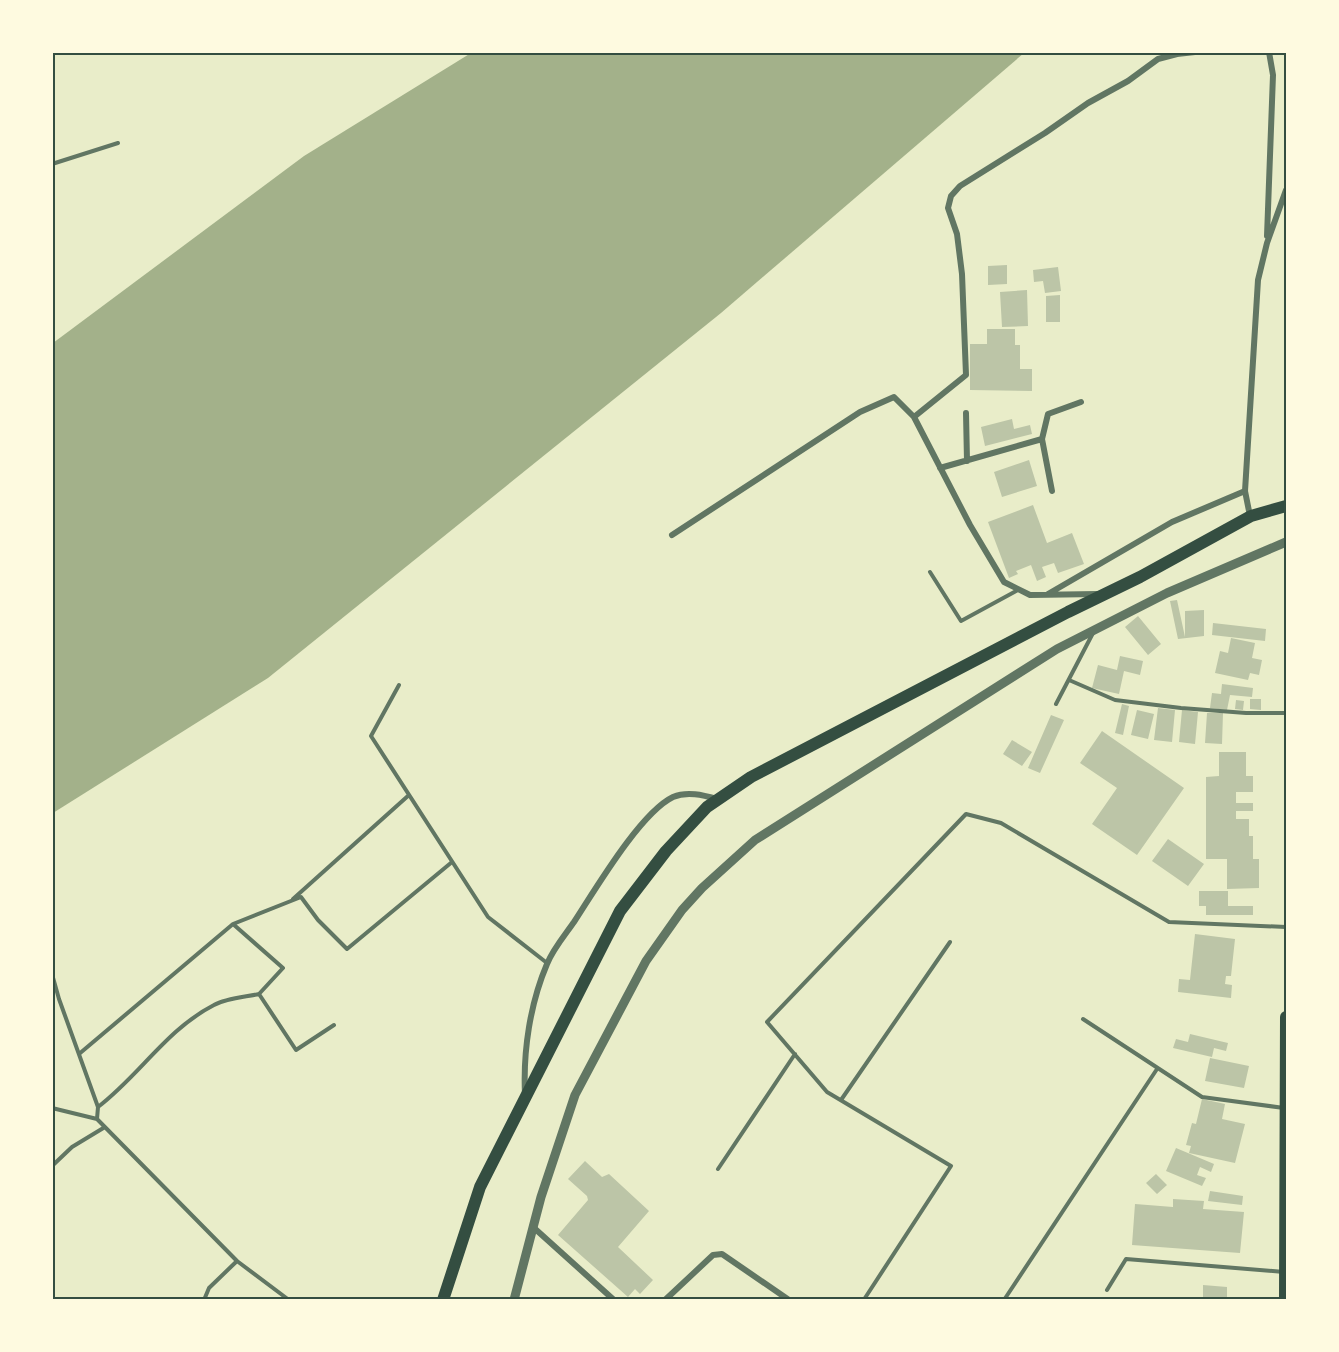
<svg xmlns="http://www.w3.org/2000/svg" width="1339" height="1352" font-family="Georgia,serif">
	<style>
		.water { fill: #a3b18a }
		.building { fill: #bcc5a7 }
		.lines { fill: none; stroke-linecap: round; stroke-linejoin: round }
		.service { stroke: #617663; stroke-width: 4 }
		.minor { stroke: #617663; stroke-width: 6 }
		.tertiary { stroke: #617663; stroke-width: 9 }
		.primary { stroke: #344e41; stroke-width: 12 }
		.neatline { fill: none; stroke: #344e41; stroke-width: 2 }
	</style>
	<rect width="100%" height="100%" fill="#e9edc9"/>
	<path class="water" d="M471,53H1024L721,313L268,678L53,813V343L304,156Z"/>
	<path class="building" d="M1007,265V284L988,285V266Z
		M1058,267L1061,291L1045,293L1043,281L1034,282L1033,270Z
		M1027,290L1028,326L1002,327L1000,292Z
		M1060,295V322H1046V296Z
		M987,329H1015V345H1020V369H1032V391L970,390V344H987Z
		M1012,419L1014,429L1030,425L1032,434L985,446L981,427Z
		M1029,460L1037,486L1002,497L994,472Z
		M1033,505L1047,543L1072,533L1084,564L1058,573L1054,563L1042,567L1046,577L1037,581L1031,565L1016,571L1018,574L1009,578L988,522Z
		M1177,600L1185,637V611L1204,610V636L1178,639L1170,601Z
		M1138,616L1161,644L1148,655L1125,627Z
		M1213,623L1266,629L1265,641L1212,635Z
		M1231,638L1255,643L1252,658L1262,660L1259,675L1250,673L1248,680L1215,673L1220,651L1228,653Z
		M1120,656L1143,661L1140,675L1124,671L1119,694L1092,688L1098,665L1117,670Z
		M1222,684L1253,688L1252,697L1230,695L1227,710L1210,708L1212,693L1221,694Z
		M1250,699H1261V710L1250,709Z
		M1236,700L1244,701L1243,710L1235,709Z
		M1122,704L1129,706L1123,735L1115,733Z
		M1158,708L1175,710L1172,742L1154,740Z
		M1137,710L1154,714L1148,739L1131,735Z
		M1182,710L1198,712L1195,744L1179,742Z
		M1207,713H1223L1222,744L1205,743Z
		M1051,715L1064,720L1040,773L1028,768Z
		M1102,731L1184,788L1137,855L1092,824L1117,788L1080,763Z
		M1012,740L1032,752L1022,766L1003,754Z
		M1219,752H1246V776H1253V792H1236V803H1253V811H1236V819H1249V836H1253V859H1259V888L1227,889V859H1206V777L1219,776Z
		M1168,839L1204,864L1188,886L1152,861Z
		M1199,891H1228V906H1253V915H1206V906H1199Z
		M1195,934L1235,939L1231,976H1226L1225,984L1232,985L1231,998L1178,992L1179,979L1190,980Z
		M1190,1034L1228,1043L1226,1051L1214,1048L1212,1057L1173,1048L1176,1039L1188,1042Z
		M1210,1058L1249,1066L1244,1088L1205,1081Z
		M1202,1099L1225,1104L1222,1119L1245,1124L1235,1163L1189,1153L1191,1146L1186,1145L1192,1123L1196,1124Z
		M1176,1148L1214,1164L1211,1172L1200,1167L1197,1175L1206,1178L1202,1186L1166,1171Z
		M585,1161L602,1177L609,1174L649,1211L618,1247L653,1280L640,1294L635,1289L628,1297L558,1235L588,1200L587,1196L568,1179Z
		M1156,1174L1167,1185L1157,1194L1146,1183Z
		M1210,1191L1243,1196L1242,1205L1208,1201Z
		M1173,1199L1204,1201L1203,1209L1244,1212L1240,1253L1132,1245L1135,1204L1173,1207Z
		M1203,1285L1227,1287V1299H1203Z"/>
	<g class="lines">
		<path class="service" d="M52,164L118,143
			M930,572L961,621L1018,590
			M1069,680L1115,700L1181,708L1246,713H1286
			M399,685L371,736L488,917L547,963
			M1056,704L1093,633
			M293,899L409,795
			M233,924L283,968L259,994L296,1050L334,1025
			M52,974L59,999L98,1107L97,1119L237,1261L289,1300
			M1083,1019L1202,1097L1284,1108
			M79,1054L233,924L301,897L318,920L347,949L452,862
			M841,1100L950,942
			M98,1107C139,1076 167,1029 214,1005C226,998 245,997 259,994
			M52,1108L97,1119
			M52,1166L72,1147L105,1127
			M718,1169L795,1054
			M1107,1290L1126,1259L1284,1272
			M865,1298L951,1166L827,1092L767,1022L966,814L1001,823L1169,922L1286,927
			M204,1300L209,1288L237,1261
			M1004,1300L1157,1069"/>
		<path class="minor" d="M1267,236L1273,75L1269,52
			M966,413L967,461
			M914,417L966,375L962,274L957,234L948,208L951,196L960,186L1045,133L1088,103L1128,81L1158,59L1177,54L1195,52
			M1042,439L1048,414L1081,402
			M940,468L1042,439L1052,491
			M1250,516L1245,491L1258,280L1267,243L1286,190
			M672,535L860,412L894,397L914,417L970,525L1004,582L1030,595L1098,594
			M1048,594L1172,522L1245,491
			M525,1094C523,1051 530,1004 547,964C553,949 565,935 574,922C595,890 640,813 673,797C687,791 703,795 717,799
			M533,1227L614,1300
			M665,1300L713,1255L722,1254L789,1300"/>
		<path class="tertiary" d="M514,1300L541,1197L575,1095L646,961L682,910L702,888L755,840L1057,649L1167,593L1286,542"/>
		<path class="primary" d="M443,1300L480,1187L620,911L666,851L707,807L751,777L1068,612L1140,577L1251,516L1286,506
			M1285,1300L1286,1017"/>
	</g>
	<rect width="1339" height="1352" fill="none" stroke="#fefae0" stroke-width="108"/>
	<rect x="54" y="54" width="1231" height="1244" class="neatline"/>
</svg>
